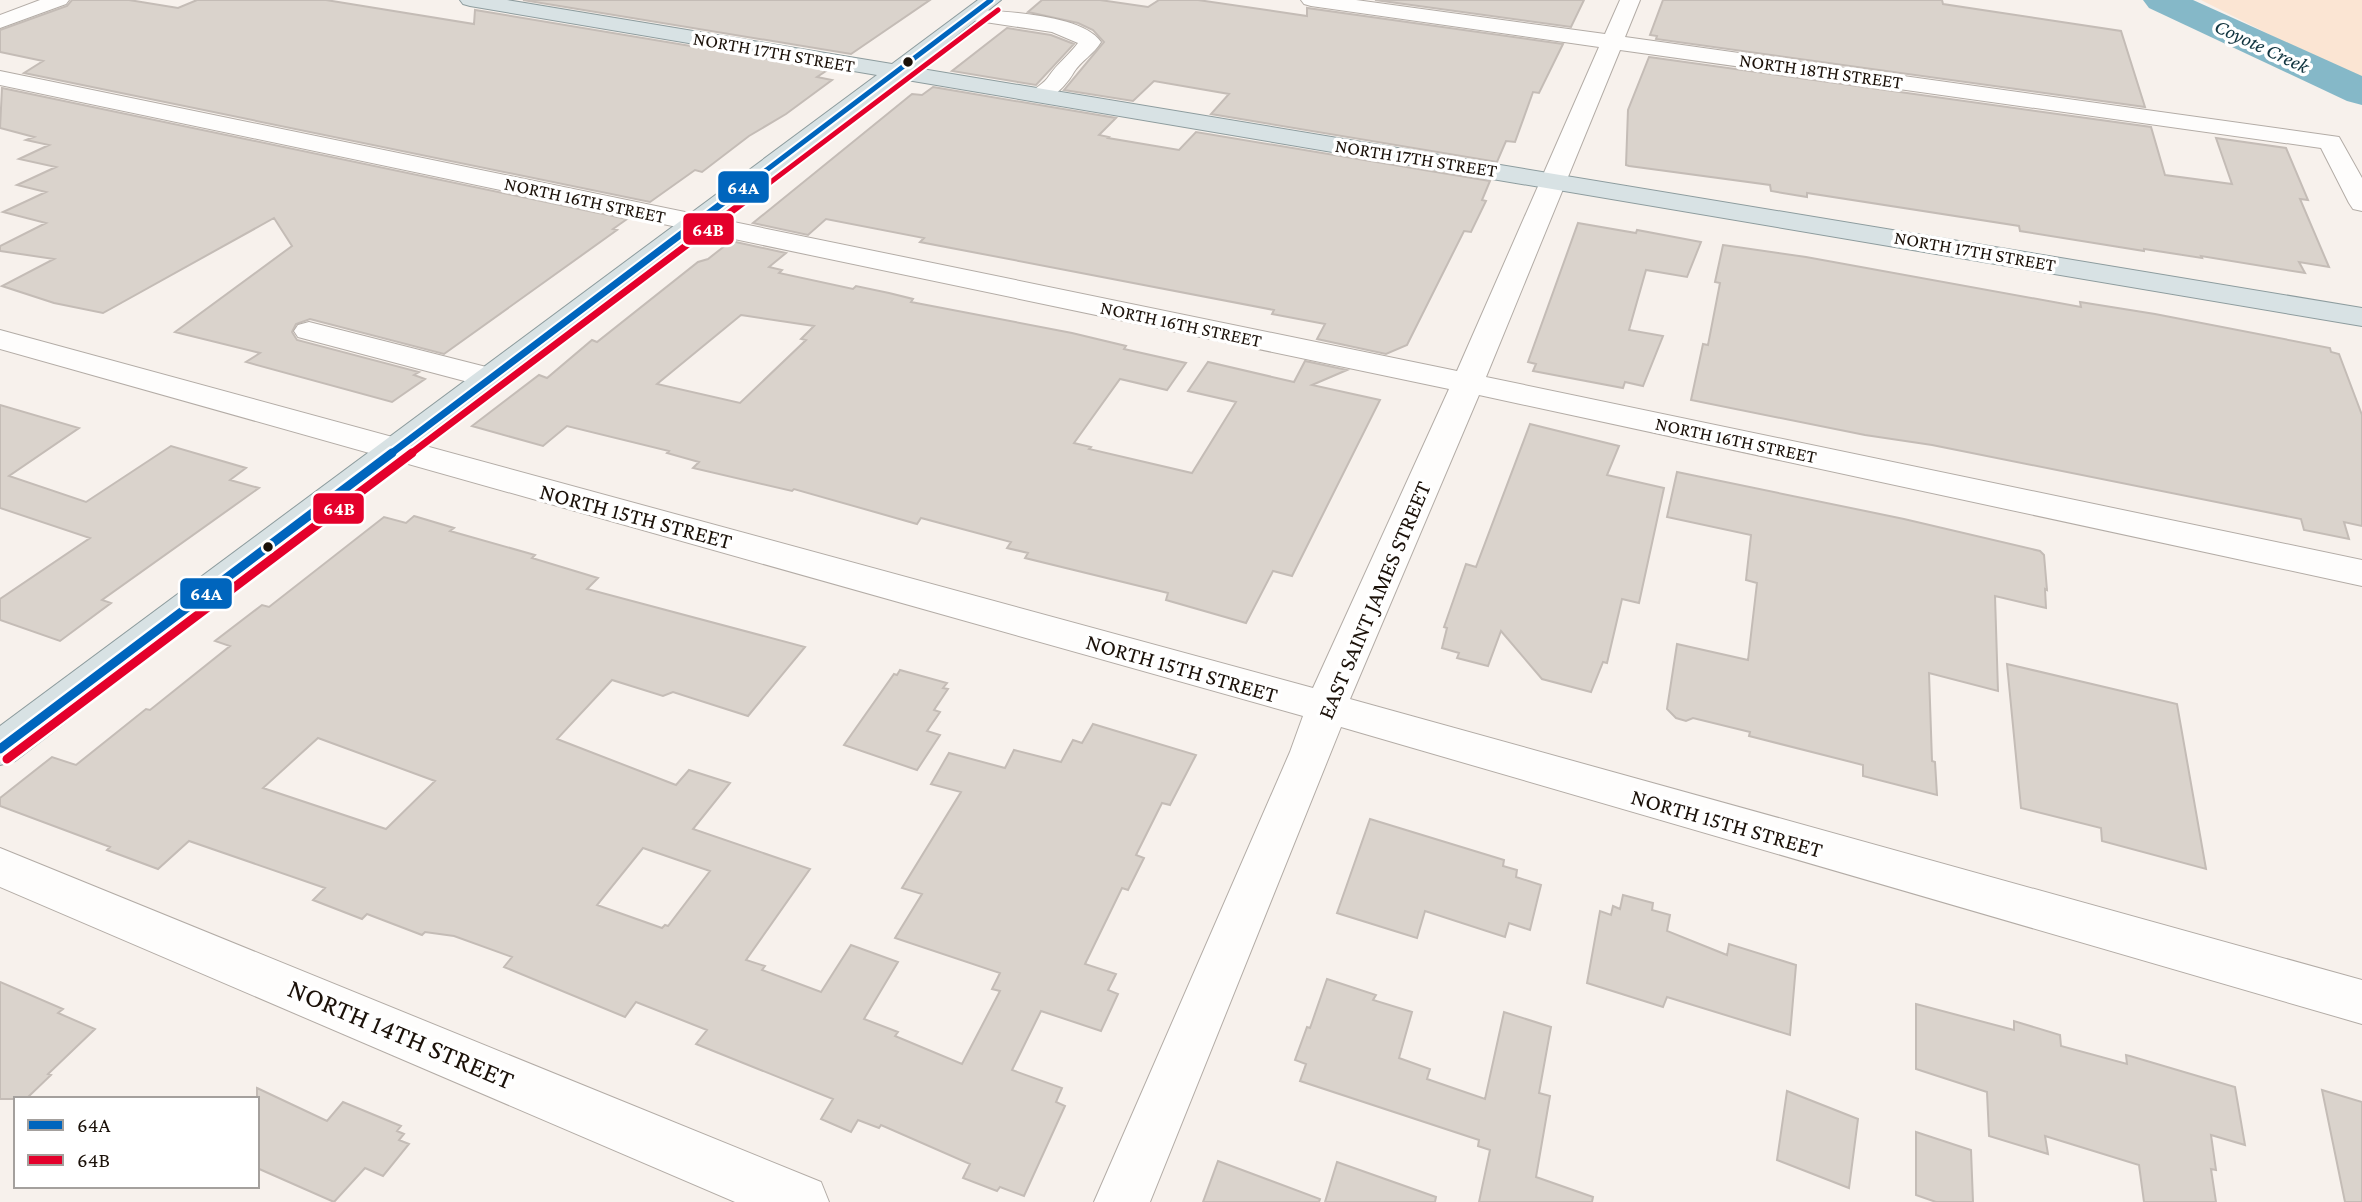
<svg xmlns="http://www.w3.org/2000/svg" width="2362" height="1202" font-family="'Crimson Pro',serif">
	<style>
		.green { fill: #fbe5d3 }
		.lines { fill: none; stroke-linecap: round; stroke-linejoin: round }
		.river { fill: #85b8c8; fill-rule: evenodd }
		.building { fill: #dad3cc; stroke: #c4bcb6; stroke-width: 2; fill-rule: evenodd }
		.minor-casing { stroke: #b3aca6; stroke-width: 2 }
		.major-casing { stroke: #8d9c9e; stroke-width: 2 }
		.minor { fill: #fefdfc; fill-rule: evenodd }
		.major { fill: #d8e2e4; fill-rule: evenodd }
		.bus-1-far2-casing { stroke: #fff; stroke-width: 9 }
		.bus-1-far1-casing { stroke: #fff; stroke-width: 11 }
		.bus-1-casing { stroke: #fff; stroke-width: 14 }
		.bus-2-far2-casing { stroke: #fff; stroke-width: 9 }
		.bus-2-far1-casing { stroke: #fff; stroke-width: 11 }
		.bus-2-casing { stroke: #fff; stroke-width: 14 }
		.bus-1-far2 { stroke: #0065bd; stroke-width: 5 }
		.bus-1-far1 { stroke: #0065bd; stroke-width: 7 }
		.bus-1 { stroke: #0065bd; stroke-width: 9 }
		.bus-2-far2 { stroke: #e4002b; stroke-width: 5 }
		.bus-2-far1 { stroke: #e4002b; stroke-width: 7 }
		.bus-2 { stroke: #e4002b; stroke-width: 9 }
		.bus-dot { fill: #1b1109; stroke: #fff; stroke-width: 2.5 }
		.labels { text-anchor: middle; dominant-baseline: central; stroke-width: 7; stroke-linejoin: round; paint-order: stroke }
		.far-street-label { font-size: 19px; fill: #1b1109; stroke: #fff }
		.far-water-label { font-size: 21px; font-style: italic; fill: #10343f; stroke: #fff }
		.street-label { font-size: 23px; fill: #1b1109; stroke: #fff }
		.near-street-label { font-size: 28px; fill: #1b1109; stroke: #fff }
		.line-badge { stroke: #fff; stroke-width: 2.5 }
		.badge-label { font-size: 19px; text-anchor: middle; font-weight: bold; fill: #fff }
	</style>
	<rect width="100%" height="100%" fill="#f7f1ec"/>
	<path class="green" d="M2201,0H2362V81Z"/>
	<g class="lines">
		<path class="river" d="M2143,0H2193L2362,76V105L2347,101L2149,8Z"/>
	</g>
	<path class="building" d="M72,0H129L178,8L197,0H326L474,24L475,10L829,69L817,77L832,80L786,114L749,136L702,172L695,170L650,202L24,73L43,61L0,52V30L67,6Z
		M523,0H930L851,54Z
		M1042,0H1100L1148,7L1159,0H1198L1307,16V8L1563,44L1539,93L1533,92L1515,142L1506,141L1497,162L1211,114L1229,94L1154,81L1133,101L1064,90L1104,42L1093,30L1078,23L1028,12Z
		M1375,0H1584L1571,27Z
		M1663,0H1942L1943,4L2121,31L2145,107L1656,39L1657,36L1650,35Z
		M1007,28L1051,35L1074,44L1036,85L952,71Z
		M1649,57L2151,127L2165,175L2232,184L2216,138L2286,148L2308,200L2300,199L2329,267L2299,262L2305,273L2201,256L2202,258L2144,249V251L2020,231L2019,226L1807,193V197L1771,191L1770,185L1629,166L1626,165L1628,110Z
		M933,87L1116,118L1099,135L1109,137L1108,138L1179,150L1196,132L1490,181L1482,200L1486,201L1471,232L1464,231L1407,345L1386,354L1317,339L1325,324L1272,314L1274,310L920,242L924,238L826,219L808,235L753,223L912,94L922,95Z
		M2,88L627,219L613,229L617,230L444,354L310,319L296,324L292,332L297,340L419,372L414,375L425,379L392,402L246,362L260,353L175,332L292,246L274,218L103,313L54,303L2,286L54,259L0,251V246L46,223L3,212L46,192L17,185L56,167L19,159L49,145L26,140L34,137L0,128Z
		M1578,223L1636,233L1637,230L1701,242L1687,277L1646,270L1629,330L1663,336L1643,386L1625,382L1623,388L1533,371L1536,364L1528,362Z
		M731,241L786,253L769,267L782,270L779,273L853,289L856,286L889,293L913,299L911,302L1072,333L1126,346L1124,349L1186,363L1167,390L1120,379L1074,443L1091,447L1089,449L1192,473L1236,402L1188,391L1208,362L1294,382L1305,361L1347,370L1312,385L1380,400L1292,576L1273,571L1246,623L1166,600L1168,593L1025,558L1028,553L1007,548L1011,542L921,518L917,524L794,489L792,491L693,468L699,462L667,453L669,451L567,426L543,446L472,426L539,375L547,378L592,340L597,342L698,262L708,259ZM741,315L814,326L801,339L806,340L740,403L657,384Z
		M1723,245L1806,257L2081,307L2080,302L2155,314L2330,348L2331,352L2339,354L2362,415V526L2344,522L2349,539L2304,530L2301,519L1932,445L1865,435L1691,400L1703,344L1708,345L1720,283L1715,282Z
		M0,405L79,428L9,476L86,502L171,446L246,468L230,480L259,488L102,600L111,603L60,641L0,620V599L90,538L0,508Z
		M1530,424L1619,446L1607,475L1664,488L1639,603L1622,599L1607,663L1603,662L1591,692L1542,679L1501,631L1488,666L1457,658L1459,653L1442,648L1447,628L1444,627L1466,564L1476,567Z
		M1677,472L1904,519L2040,551L2044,555L2047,590L2045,589L2046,608L1995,596L1998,691L1929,673L1932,761L1935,762L1937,795L1863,776V765L1749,736L1750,732L1693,718L1686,721L1676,718L1667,709L1677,644L1748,660L1757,583L1746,580L1751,535L1667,517Z
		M414,516L454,528L450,531L535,555L532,558L598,578L587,589L805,647L748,716L673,692L663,696L612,680L557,739L676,785L689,770L730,783L693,829L810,869L746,960L765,966L762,970L821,992L851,945L898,962L864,1019L898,1032L895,1036L962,1064L1000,991L992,989L1000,973L895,938L922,894L902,888L961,792L931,784L949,753L1005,768L1014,750L1061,762L1073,740L1082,743L1093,724L1196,755L1170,805L1162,803L1136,855L1144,858L1128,890L1122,888L1085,964L1116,974L1108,990L1118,994L1101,1031L1041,1011L1012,1070L1062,1088L1056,1102L1065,1106L1024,1196L1000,1187L997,1191L963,1178L970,1164L881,1125L879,1128L858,1120L851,1132L821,1119L833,1099L696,1044L707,1030L636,1002L625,1017L504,967L512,957L454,936L425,932L422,935L367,914L362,919L313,900L325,888L189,841L158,869L107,850L110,847L0,806V798L52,757L76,765L146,709L150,710L230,646L215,641L262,605L269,607L384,517L406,523ZM318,738L435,781L386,829L263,788ZM643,848L710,871L668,926L665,925L662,928L597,905Z
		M2007,664L2177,704L2206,869L2102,841L2101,828L2021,808Z
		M900,670L947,683L943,688L948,689L934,710L940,712L927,731L940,735L917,770L844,745L894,674L897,675Z
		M1370,819L1504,860L1503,866L1517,870L1516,877L1541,885L1530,930L1509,923L1505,937L1425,911L1417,938L1337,913Z
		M1623,895L1653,903L1652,910L1670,915L1667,931L1727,955L1729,944L1796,965L1790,1035L1667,997L1663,1007L1587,983L1600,911L1611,915L1613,906L1620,909Z
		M1327,979L1376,995L1373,1000L1412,1012L1399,1058L1430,1069L1427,1079L1485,1099L1504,1012L1551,1027L1539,1093L1550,1096L1536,1177L1593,1197L1592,1202H1479L1490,1150L1478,1146L1479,1140L1300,1081L1306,1064L1295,1060L1307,1027L1310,1028Z
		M0,982L63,1009L58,1013L95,1029L48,1074L51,1075L26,1099H0Z
		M1916,1004L2014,1030V1021L2060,1035L2061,1046L2127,1064L2126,1055L2130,1056L2235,1087L2245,1145L2211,1135L2216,1170L2211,1169L2216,1202H2144L2139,1165L2045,1136L2048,1154L1989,1136L1987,1092L1916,1069Z
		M257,1088L327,1121L343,1102L401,1126L397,1131L404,1134L399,1140L409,1144L383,1176L365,1168L334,1202L257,1168Z
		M2322,1090L2362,1102V1202H2345Z
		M1787,1091L1858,1119L1849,1188L1777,1160Z
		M1916,1132L1971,1150L1973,1202H1936L1916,1195Z
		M1218,1161L1320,1199L1319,1202H1203Z
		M1337,1162L1436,1197L1435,1202H1325Z"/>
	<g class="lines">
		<g class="minor-casing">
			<path id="minor" d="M40,0H69L66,4L0,28V15Z
				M1301,0H1356L1605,34L1620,0H1640L1625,37L2339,137L2362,178V211L2353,209L2349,203L2321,148L1620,50L1486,377L2362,560V586L1479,395L1350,699L2362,980V1024L1341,727L1150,1202H1094L1290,752L1303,716L0,349V330L1313,688L1449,389L0,85V71L1457,371L1599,47L1311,6L1304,4Z
				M972,9C1004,12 1082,14 1101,42C1094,54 1081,61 1074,72C1068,83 1059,91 1048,101H1032L1028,96C1034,88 1044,84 1049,76C1057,64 1068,56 1078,43L1052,32L965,19L961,15L965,11Z
				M309,322L502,371L507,378L502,385L491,388L298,337L294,331L298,325Z
				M0,848L821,1182L829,1202H735L0,887Z"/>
		</g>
		<g class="major-casing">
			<path id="major" d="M460,0H507L892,64L978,0H1001L916,68L2362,308V326L901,79L15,761L0,765V726L877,75L470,6L463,4Z"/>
		</g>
		<use href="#minor" class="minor"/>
		<use href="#major" class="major"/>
		<g class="bus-1-far2-casing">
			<path id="bus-1-far2" d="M727,200L991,0"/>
		</g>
		<g class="bus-1-far1-casing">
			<path id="bus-1-far1" d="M389,455L729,198"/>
		</g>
		<g class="bus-1-casing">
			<path id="bus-1" d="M0,749L392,453"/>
		</g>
		<g class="bus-2-far2-casing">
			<path id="bus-2-far2" d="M747,200L998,10"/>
		</g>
		<g class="bus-2-far1-casing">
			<path id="bus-2-far1" d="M409,455L749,198"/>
		</g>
		<g class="bus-2-casing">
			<path id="bus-2" d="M7,759L412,453"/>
		</g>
		<use href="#bus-1-far2" class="bus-1-far2"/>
		<use href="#bus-1-far1" class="bus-1-far1"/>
		<use href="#bus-1" class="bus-1"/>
		<use href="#bus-2-far2" class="bus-2-far2"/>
		<use href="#bus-2-far1" class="bus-2-far1"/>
		<use href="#bus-2" class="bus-2"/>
	</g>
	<g class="bus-dot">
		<circle cx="908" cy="62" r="6"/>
		<circle cx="268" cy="547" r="6"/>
	</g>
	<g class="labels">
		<g class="far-street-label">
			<text transform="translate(774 52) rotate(10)">NORTH 17TH STREET</text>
			<text transform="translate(1821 71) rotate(8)">NORTH 18TH STREET</text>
			<text transform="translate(1416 158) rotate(9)">NORTH 17TH STREET</text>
			<text transform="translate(585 200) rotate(12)">NORTH 16TH STREET</text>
			<text transform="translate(1975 251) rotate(10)">NORTH 17TH STREET</text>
			<text transform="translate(1181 324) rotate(12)">NORTH 16TH STREET</text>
			<text transform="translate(1736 440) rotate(12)">NORTH 16TH STREET</text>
		</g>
		<g class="far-water-label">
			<text transform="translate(2262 46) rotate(25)">Coyote Creek</text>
		</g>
		<g class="street-label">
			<text transform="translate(636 516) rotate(15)">NORTH 15TH STREET</text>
			<text transform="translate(1374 600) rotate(-67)">EAST SAINT JAMES STREET</text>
			<text transform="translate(1182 668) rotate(16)">NORTH 15TH STREET</text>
			<text transform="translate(1727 823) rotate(16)">NORTH 15TH STREET</text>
		</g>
		<g class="near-street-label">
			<text transform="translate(401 1034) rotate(23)">NORTH 14TH STREET</text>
		</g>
	</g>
	<g class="line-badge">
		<rect x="717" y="170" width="53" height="34" rx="7" fill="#0065bd"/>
		<rect x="682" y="212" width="53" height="34" rx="7" fill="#e4002b"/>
		<rect x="312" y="492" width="53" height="33" rx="7" fill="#e4002b"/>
		<rect x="179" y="577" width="54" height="33" rx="7" fill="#0065bd"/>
	</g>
	<g class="badge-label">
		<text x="743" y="194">64A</text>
		<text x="708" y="236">64B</text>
		<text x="339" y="515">64B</text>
		<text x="206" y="600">64A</text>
	</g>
	<rect x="14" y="1097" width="245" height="91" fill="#ffffff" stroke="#a4a09d" stroke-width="2"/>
	<rect x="28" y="1120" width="35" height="10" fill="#0065bd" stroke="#a4a09d" stroke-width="2"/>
	<text x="77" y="1132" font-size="21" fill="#1b1109">64A</text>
	<rect x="28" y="1155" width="35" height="10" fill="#e4002b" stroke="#a4a09d" stroke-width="2"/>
	<text x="77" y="1167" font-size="21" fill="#1b1109">64B</text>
</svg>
